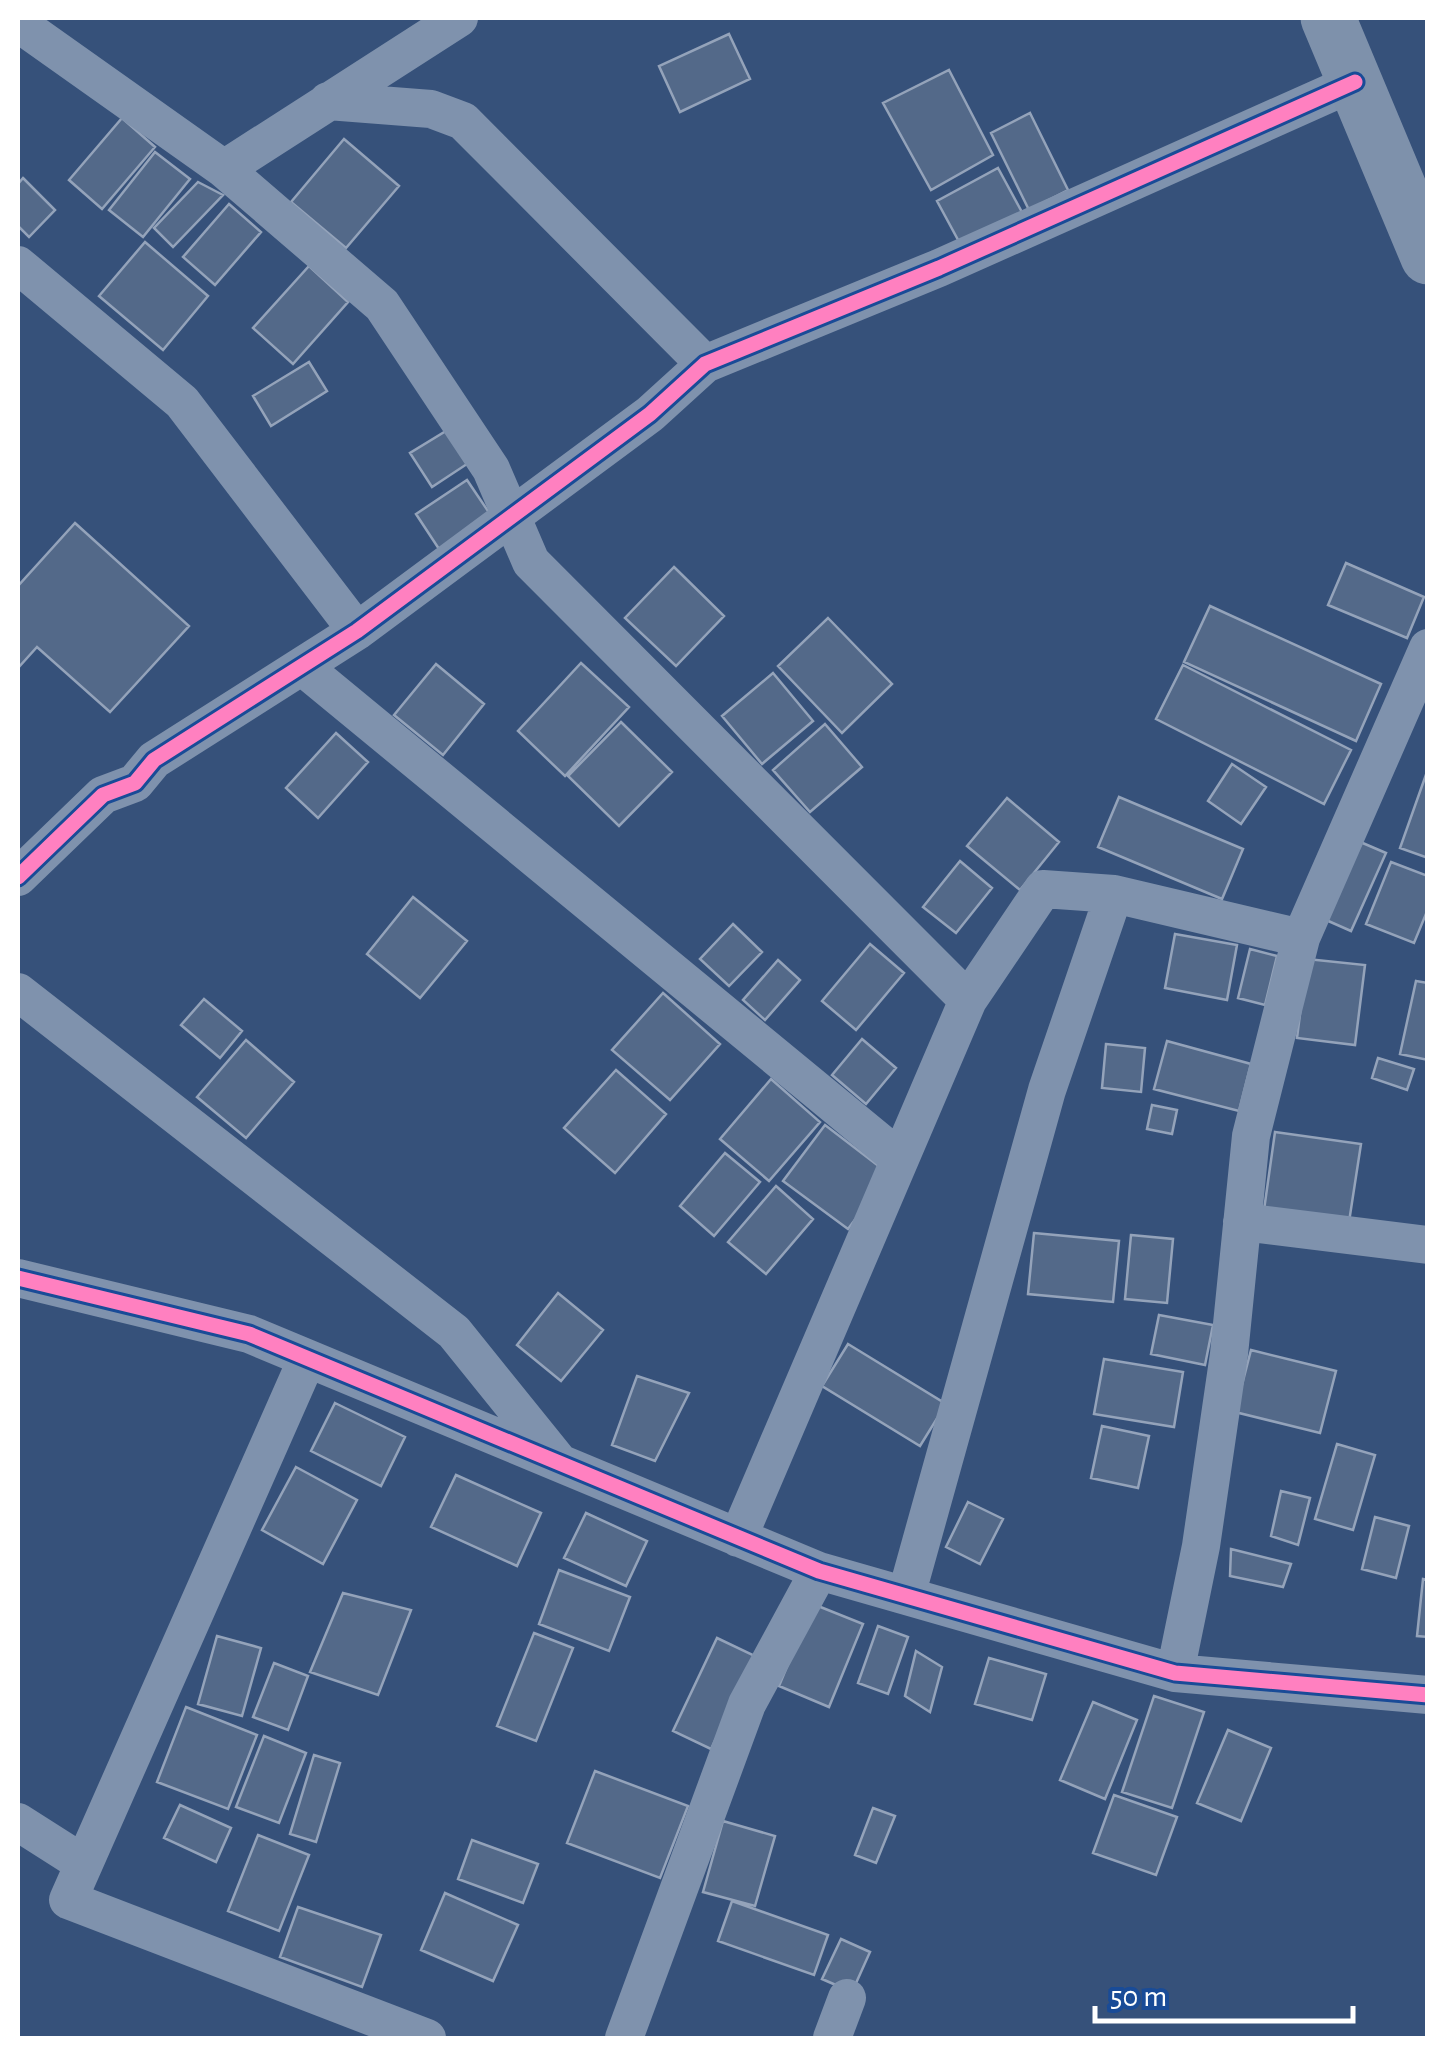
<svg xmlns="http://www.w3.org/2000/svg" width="1445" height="2056" font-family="'Alegreya Sans',sans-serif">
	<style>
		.building { fill: #536989; stroke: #94a3ba; stroke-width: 2.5 }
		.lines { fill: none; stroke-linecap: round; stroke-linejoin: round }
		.street { stroke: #7f92ad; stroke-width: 38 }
		.primary { stroke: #7e91ab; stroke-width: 55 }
		.cycleway-casing { stroke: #194b97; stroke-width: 21 }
		.cycleway { stroke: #ff80c0; stroke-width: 15 }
	</style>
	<rect width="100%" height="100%" fill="#36517a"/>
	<path class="building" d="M729,34L750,79L680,112L659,66Z
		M949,70L993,155L931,190L883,103Z
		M1030,113L1068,190L1029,210L991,133Z
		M122,118L155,147L102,209L69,180Z
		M344,139L399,186L346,248L291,202Z
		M155,152L190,179L143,237L109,210Z
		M998,168L1024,216L963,249L937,201Z
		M23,178L55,210L29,237L18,226V184Z
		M198,182L223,195L173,247L154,228Z
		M229,204L261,232L215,285L183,257Z
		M145,242L208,296L163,350L99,296Z
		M309,266L348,302L293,364L253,328Z
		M309,362L327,391L271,426L253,396Z
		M446,431L467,464L432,487L410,453Z
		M467,480L490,514L439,549L416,514Z
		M75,523L189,626L110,712L37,647L18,668V586Z
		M1346,563L1424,597L1407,638L1328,605Z
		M674,567L724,616L676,666L625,618Z
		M1210,606L1381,684L1356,741L1184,662Z
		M828,618L892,684L842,733L778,666Z
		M581,663L629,707L565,776L518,731Z
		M436,664L484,704L443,755L394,715Z
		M1183,665L1351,750L1324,804L1156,719Z
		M773,673L813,721L762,764L722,716Z
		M621,722L672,772L619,826L568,776Z
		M825,724L862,767L810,812L773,770Z
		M336,733L368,762L318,818L286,788Z
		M1232,764L1266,787L1241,824L1208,801Z
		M1428,769V858L1400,848Z
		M1119,797L1243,849L1222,899L1098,847Z
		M1007,798L1059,842L1020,890L967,846Z
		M1351,838L1386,853L1351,931L1317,916Z
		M960,861L992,888L956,933L923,907Z
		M1391,862L1428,876V909L1414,943L1366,924Z
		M413,897L467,941L420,998L367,954Z
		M733,924L762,952L729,986L700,959Z
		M1175,934L1237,945L1227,1000L1165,988Z
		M870,944L904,973L856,1030L822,1001Z
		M1250,949L1277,956L1265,1005L1238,998Z
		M1307,959L1365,965L1355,1045L1297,1038Z
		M778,960L800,980L765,1020L743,1000Z
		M1416,981L1428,983V1060L1400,1054Z
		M663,993L720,1044L670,1100L612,1050Z
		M204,999L242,1031L220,1058L181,1025Z
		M862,1039L896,1068L866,1104L832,1075Z
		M246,1040L294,1082L246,1138L197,1097Z
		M1167,1041L1251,1064L1239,1111L1154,1089Z
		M1106,1044L1145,1048L1141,1092L1102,1088Z
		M1378,1058L1414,1069L1407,1090L1372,1078Z
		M616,1070L666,1114L615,1173L564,1128Z
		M771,1079L820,1122L769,1181L720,1139Z
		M1152,1105L1177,1110L1172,1134L1147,1129Z
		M825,1125L889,1174L848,1229L783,1181Z
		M1275,1132L1361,1144L1349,1222L1264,1210Z
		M725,1153L760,1182L714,1236L680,1206Z
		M776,1186L813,1219L766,1274L728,1242Z
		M1034,1233L1119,1241L1113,1302L1028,1294Z
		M1131,1235L1173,1239L1167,1303L1125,1299Z
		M558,1293L603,1330L561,1381L517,1345Z
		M1159,1315L1213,1325L1205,1365L1151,1354Z
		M848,1344L946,1404L920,1446L822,1386Z
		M1251,1350L1336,1371L1320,1433L1235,1412Z
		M1104,1359L1183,1372L1174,1427L1094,1414Z
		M637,1376L689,1393L655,1461L612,1445Z
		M335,1403L405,1437L381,1486L311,1451Z
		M1102,1426L1149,1436L1138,1488L1091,1478Z
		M1337,1444L1375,1455L1353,1530L1315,1519Z
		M296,1467L357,1500L323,1564L262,1530Z
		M456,1475L541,1513L517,1566L431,1527Z
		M1281,1491L1310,1498L1298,1545L1271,1536Z
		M968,1502L1003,1519L980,1564L946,1547Z
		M586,1513L647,1541L626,1586L564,1558Z
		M1375,1517L1409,1526L1396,1578L1362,1569Z
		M1231,1549L1291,1564L1283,1587L1230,1576Z
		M559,1570L630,1597L609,1651L539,1624Z
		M1423,1579L1428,1580V1637L1417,1636Z
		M343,1593L411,1610L378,1695L310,1672Z
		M813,1604L863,1624L829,1707L779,1686Z
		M878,1626L908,1637L888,1694L858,1683Z
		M534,1633L573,1648L536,1741L497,1726Z
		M217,1636L261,1648L242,1716L198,1704Z
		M717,1638L755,1656L711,1749L673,1731Z
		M916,1651L942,1667L930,1712L905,1696Z
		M989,1658L1046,1674L1032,1720L975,1704Z
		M274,1663L308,1676L288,1730L253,1717Z
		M1154,1696L1204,1712L1172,1808L1122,1792Z
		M1093,1702L1137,1720L1105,1799L1060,1780Z
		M186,1707L257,1735L228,1809L157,1782Z
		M1228,1730L1271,1748L1241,1821L1197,1803Z
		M264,1736L306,1753L279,1823L236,1807Z
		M314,1755L340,1763L316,1842L290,1834Z
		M595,1771L688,1806L660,1878L567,1843Z
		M1114,1795L1177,1817L1156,1875L1093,1853Z
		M180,1805L231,1828L216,1862L164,1838Z
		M873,1808L895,1816L876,1863L855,1855Z
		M723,1821L775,1836L755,1906L703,1892Z
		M258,1835L309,1855L279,1931L228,1911Z
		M472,1840L538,1864L523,1903L458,1879Z
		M445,1893L518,1925L493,1981L421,1950Z
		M732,1901L828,1935L814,1975L718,1941Z
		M298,1907L381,1935L362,1987L280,1957Z
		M841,1939L870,1952L852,1992L822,1979Z"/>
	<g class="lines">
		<path class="street" d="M18,23L224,169L382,305L491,469L531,562L968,1000
			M328,101L431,109L463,121L705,364
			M224,169L459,18
			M18,265L182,402L357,631
			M304,668L900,1159
			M18,877L103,795L135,783L154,760L357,631L650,414L705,364L939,268L1355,82
			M18,992L454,1332L558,1461
			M1242,1222L1428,1245
			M18,1278L249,1334L819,1571L1175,1673L1428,1695
			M307,1359L68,1900L427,2038
			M738,1538L968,1000L1043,889L1114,894L1301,938
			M906,1596L1047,1090L1114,894
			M1175,1673L1201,1546L1229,1354L1251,1136L1301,938L1428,648
			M18,1822L84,1864
			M624,2038L747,1704L819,1571
			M832,2038L847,1998"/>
		<path class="primary" d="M1328,18L1428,257"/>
		<g class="cycleway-casing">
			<path id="cycleway" d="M18,877L103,795L135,783L154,760L357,631L650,414L705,364L939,268L1355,82
				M18,1278L249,1334L819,1571L1175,1673L1428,1695"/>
		</g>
		<use href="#cycleway" class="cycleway"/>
	</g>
	<rect width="1445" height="2056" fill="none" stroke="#ffffff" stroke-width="40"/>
	<path d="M1095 2006v15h258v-15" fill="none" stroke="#ffffff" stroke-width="5"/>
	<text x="1110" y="2006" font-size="30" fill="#ffffff" stroke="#194b97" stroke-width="8" paint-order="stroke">50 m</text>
</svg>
